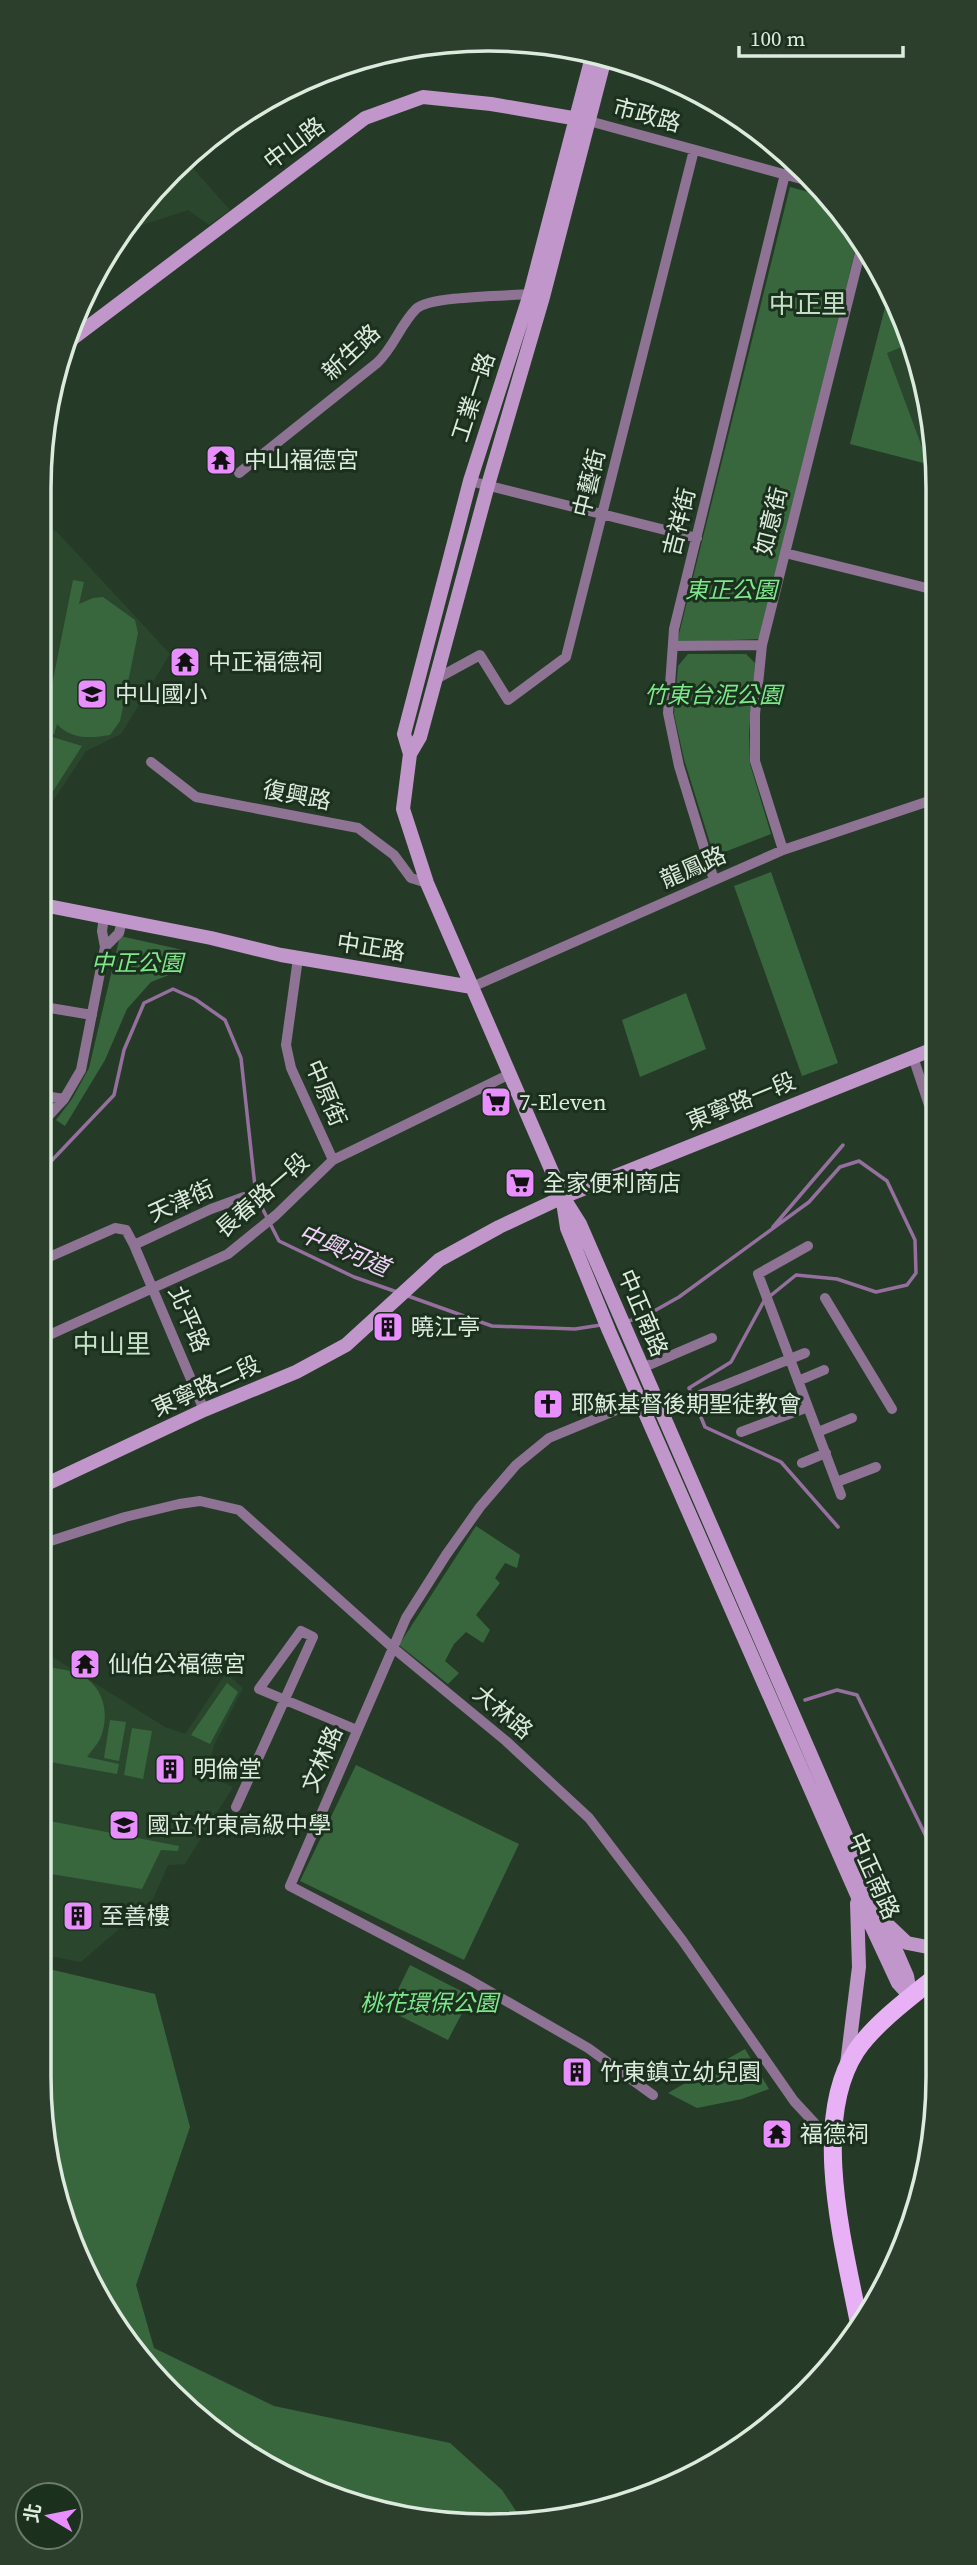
<svg xmlns="http://www.w3.org/2000/svg" width="977" height="2565" font-family="'Source Serif 4','Noto Sans TC',serif">
	<style>
		.built { fill: #2a472e }
		.green { fill: #38673e }
		.lines { fill: none; stroke-linecap: round; stroke-linejoin: round }
		.stream { stroke: #95709e; stroke-width: 3.5 }
		.street { stroke: #8e7394; stroke-width: 10 }
		.secondary { stroke: #c196cb; stroke-width: 14 }
		.primary { stroke: #e8b1f5; stroke-width: 18 }
		.labels { text-anchor: middle; dominant-baseline: central; stroke-width: 6; stroke-linejoin: round; paint-order: stroke }
		.street-label { font-size: 23px; fill: #ddebde; stroke: #1b301d }
		.poi-label { font-size: 23px; fill: #ddebde; stroke: #1b301d; text-anchor: start }
		.park-label { font-size: 23px; font-style: italic; fill: #7de78c; stroke: #1b301d }
		.water-label { font-size: 24px; font-style: italic; fill: #f2d1f9; stroke: #1b301d }
		.quarter-label { font-size: 26px; fill: #c5e0c7; stroke: #1b301d }
		.rim { fill: none; stroke: #ddebde; stroke-width: 3.5 }
	</style>
	<rect width="100%" height="100%" fill="#253b27"/>
	<path class="built" d="M189,164L230,210L209,225L188,210L124,231L132,214Z
		M909,344L935,429V443L922,448L886,353Z
		M39,528L56,531L170,654L121,734L86,751L39,822Z
		M38,1648L165,1727L185,1734L226,1673L243,1688L214,1745L207,1776L233,1787L185,1864L168,1865L153,1899L81,1962L39,1954Z"/>
	<path class="green" d="M790,187L831,198L858,239L760,639L677,642Z
		M889,292L893,293L909,344L887,353L922,447L935,443V466L850,444Z
		M73,580L84,582L79,604L93,598L103,597L135,620L138,633L120,721L110,735C91,738 71,740 57,724L54,735L43,730Z
		M688,654H746L755,663L749,733L750,764L771,834L714,856L684,759L674,714L678,666Z
		M39,733L82,746L39,813L38,733Z
		M771,872L838,1063L802,1076L734,886Z
		M120,936L183,950L174,973L151,982L127,1009L105,1060L65,1126L56,1120L72,1099L89,1068Z
		M686,993L706,1049L640,1077L622,1020Z
		M476,1526L520,1555L517,1568L505,1563L495,1578L500,1583L476,1615L490,1630L483,1643L466,1632L454,1644L445,1661L459,1673L448,1684L399,1645Z
		M39,1665C51,1668 65,1669 77,1673C103,1684 111,1713 100,1739C97,1745 91,1751 87,1757L119,1764L117,1774L39,1760Z
		M227,1683L238,1692L210,1744L191,1735Z
		M110,1720L126,1722L119,1761L104,1758Z
		M132,1728L152,1731L143,1779L124,1775Z
		M356,1765L519,1844L464,1960L300,1881Z
		M39,1819L179,1846L178,1851L161,1850L142,1889L39,1872Z
		M410,1965L471,1996L448,2040L388,2010Z
		M38,1969H49L155,1994L190,2127L136,2285L154,2348L274,2406L450,2443L502,2490L522,2520L429,2523L264,2466L150,2373L63,2222L39,2076Z
		M745,2049L769,2089L742,2099L697,2108L668,2093Z"/>
	<g class="lines">
		<path class="stream" d="M38,1175L114,1095L124,1050L144,1003L173,989L195,999L225,1020L241,1058L256,1196L279,1241L354,1277L397,1292
			M773,1227L843,1145
			M408,1296L492,1326L575,1329L601,1325
			M626,1321L640,1319L679,1297L809,1202L840,1167L859,1161L887,1181L915,1240L916,1273L907,1285L876,1292L837,1279L796,1275L764,1301L731,1362L689,1388L705,1427L781,1462L838,1527
			M805,1700L837,1690L857,1695L938,1861"/>
		<path class="street" d="M589,121L816,183
			M239,473L377,363C394,347 400,325 416,309C429,296 507,296 530,294L537,296
			M470,481L697,538
			M785,553L935,590
			M673,646L762,645
			M436,679L480,655L508,700L566,657L694,150
			M151,762L196,797L358,828L394,855L411,878L427,883
			M783,850L755,761V714L762,645L862,245
			M714,880L679,766L668,713L674,629L785,174
			M105,947L119,933L122,921
			M298,958L286,1045L291,1068L333,1160
			M472,987L783,850L935,799
			M38,1006L92,1015
			M913,1057L936,1126
			M38,1095L64,1099
			M38,1127L64,1099L81,1070L105,947L102,931L104,917
			M134,1245L211,1209L244,1197
			M808,1246L758,1274L841,1495
			M38,1262L115,1228L126,1230L134,1245L204,1410
			M825,1298L892,1409
			M38,1340L228,1254L276,1215L333,1160L510,1074
			M642,1368L712,1338
			M798,1381L824,1370
			M660,1411L805,1353
			M741,1432L808,1407
			M818,1432L852,1418
			M802,1463L826,1453
			M837,1482L876,1467
			M38,1545L125,1517L179,1504L200,1501L239,1510L392,1647L506,1741L589,1818L682,1940L794,2101L832,2142
			M236,1807L313,1637L301,1631L259,1689L357,1730
			M653,2095L588,2048L468,1979L290,1886L406,1618L446,1555L480,1507L516,1465L549,1438L653,1395"/>
		<path class="secondary" d="M606,54L543,297L488,485L420,737L410,754L403,809L427,883L563,1197L580,1224L907,1976L911,1997
			M68,342L365,118L423,97L491,104L584,120
			M410,754L404,734L470,481L530,294L593,53
			M38,904L211,938L281,955L472,987
			M563,1202L567,1228L609,1331L857,1895L898,1983L910,1996
			M38,1488L204,1410L296,1372L346,1345L439,1260L499,1227L563,1197L936,1048
			M888,1925L907,1943L938,1949
			M847,2064L859,1967L857,1903"/>
		<path class="primary" d="M859,2323C844,2246 810,2122 856,2051C875,2023 912,1996 938,1975"/>
	</g>
	<defs>
		<g id="temple-square" transform="scale(1.575)"><rect x="-9" y="-9" width="18" height="18" rx="4" fill="#e98efe" stroke="#1b301d"/><path d="M0-6L5-2H3V0L6.5 2.5H4V6H1.5V3h-3V6H-4V2.5H-6.5L-3 0V-2H-5Z" fill="#111"/></g>
		<g id="school-square" transform="scale(1.575)"><rect x="-9" y="-9" width="18" height="18" rx="4" fill="#e98efe" stroke="#1b301d"/><path d="M0-5L7-2L0 1L-7-2ZM-4 1L0 2.5L4 1V4Q0 6-4 4Z" fill="#111"/></g>
		<g id="supermarket-square" transform="scale(1.575)"><rect x="-9" y="-9" width="18" height="18" rx="4" fill="#e98efe" stroke="#1b301d"/><path d="M-6-5.5h2.5l.6 2H6L4.5 2H-2.5L-4.4-4H-6ZM-1.5 3.2a1.3 1.3 0 1 0 .1 0ZM3 3.2a1.3 1.3 0 1 0 .1 0Z" fill="#111"/></g>
		<g id="building-square" transform="scale(1.575)"><rect x="-9" y="-9" width="18" height="18" rx="4" fill="#e98efe" stroke="#1b301d"/><path d="M-4-6H4V6H1V3H-1V6H-4ZM-2.5-4.3h1.7v1.8h-1.7ZM.8-4.3h1.7v1.8H.8ZM-2.5-1h1.7V.8h-1.7ZM.8-1h1.7V.8H.8Z" fill="#111"/></g>
		<g id="church-square" transform="scale(1.575)"><rect x="-9" y="-9" width="18" height="18" rx="4" fill="#e98efe" stroke="#1b301d"/><path d="M-1.2-6h2.4v3.5h3.3v2.4h-3.3V6h-2.4V-.1h-3.3v-2.4h3.3Z" fill="#111"/></g>
	</defs>
	<g fill-rule="evenodd">
		<use href="#temple-square" x="221" y="460"/>
		<use href="#temple-square" x="185" y="662"/>
		<use href="#school-square" x="92" y="694"/>
		<use href="#supermarket-square" x="496" y="1102"/>
		<use href="#supermarket-square" x="520" y="1183"/>
		<use href="#building-square" x="388" y="1327"/>
		<use href="#church-square" x="548" y="1404"/>
		<use href="#temple-square" x="85" y="1664"/>
		<use href="#building-square" x="170" y="1769"/>
		<use href="#school-square" x="124" y="1825"/>
		<use href="#building-square" x="78" y="1916"/>
		<use href="#building-square" x="577" y="2072"/>
		<use href="#temple-square" x="777" y="2134"/>
	</g>
	<g class="labels">
		<g class="street-label">
			<text transform="translate(647 115) rotate(15)">市政路</text>
			<text transform="translate(294 143) rotate(-37)">中山路</text>
			<text transform="translate(351 352) rotate(-43)">新生路</text>
			<text transform="translate(473 397) rotate(-72)">工業一路</text>
			<text transform="translate(589 483) rotate(-76)">中藝街</text>
			<text transform="translate(771 521) rotate(-76)">如意街</text>
			<text transform="translate(679 522) rotate(-76)">吉祥街</text>
			<text transform="translate(297 795) rotate(11)">復興路</text>
			<text transform="translate(693 867) rotate(-24)">龍鳳路</text>
			<text transform="translate(371 947) rotate(9)">中正路</text>
			<text transform="translate(326 1093) rotate(67)">中原街</text>
			<text transform="translate(741 1101) rotate(-22)">東寧路一段</text>
			<text transform="translate(262 1195) rotate(-41)">長春路一段</text>
			<text transform="translate(181 1201) rotate(-24)">天津街</text>
			<text transform="translate(643 1313) rotate(67)">中正南路</text>
			<text transform="translate(189 1319) rotate(67)">北平路</text>
			<text transform="translate(206 1386) rotate(-24)">東寧路二段</text>
			<text transform="translate(503 1712) rotate(40)">大林路</text>
			<text transform="translate(322 1759) rotate(-67)">文林路</text>
			<text transform="translate(874 1876) rotate(66)">中正南路</text>
		</g>
		<g class="poi-label">
			<text x="244" y="460">中山福德宮</text>
			<text x="208" y="662">中正福德祠</text>
			<text x="115" y="694">中山國小</text>
			<text x="519" y="1102">7-Eleven</text>
			<text x="543" y="1183">全家便利商店</text>
			<text x="411" y="1327">曉江亭</text>
			<text x="571" y="1404">耶穌基督後期聖徒教會</text>
			<text x="108" y="1664">仙伯公福德宮</text>
			<text x="193" y="1769">明倫堂</text>
			<text x="147" y="1825">國立竹東高級中學</text>
			<text x="101" y="1916">至善樓</text>
			<text x="600" y="2072">竹東鎮立幼兒園</text>
			<text x="800" y="2134">福德祠</text>
		</g>
		<g class="park-label">
			<text x="731" y="590">東正公園</text>
			<text x="713" y="695">竹東台泥公園</text>
			<text x="137" y="963">中正公園</text>
			<text x="429" y="2003">桃花環保公園</text>
		</g>
		<g class="water-label">
			<text transform="translate(344 1250) rotate(23)">中興河道</text>
		</g>
		<g class="quarter-label">
			<text x="808" y="304">中正里</text>
			<text x="112" y="1344">中山里</text>
		</g>
	</g>
	<path d="M0 0H977V2565H0ZM488 51H489A437 437 0 0 1 926 488V2077A437 437 0 0 1 489 2514H488A437 437 0 0 1 51 2077V488A437 437 0 0 1 488 51Z" fill="#2b3f2c" fill-rule="evenodd"/>
	<path class="rim" d="M488 51H489A437 437 0 0 1 926 488V2077A437 437 0 0 1 489 2514H488A437 437 0 0 1 51 2077V488A437 437 0 0 1 488 51Z"/>
	<g transform="translate(49 2516) rotate(280)"><circle r="33" fill="#1b301d" stroke="#697b6a" stroke-width="2"/>
	<path d="M0-5L12 26L0 18L-12 26Z" fill="#e98efe"/>
	<text y="-10" font-size="19" font-weight="bold" text-anchor="middle" fill="#ddebde">北</text>
	</g>
	<path d="M739 46v10h164v-10" fill="none" stroke="#ddebde" stroke-width="3.5"/>
	<text x="750" y="46" font-size="21" fill="#ddebde" stroke="#1b301d" stroke-width="5" paint-order="stroke">100 m</text>
</svg>
